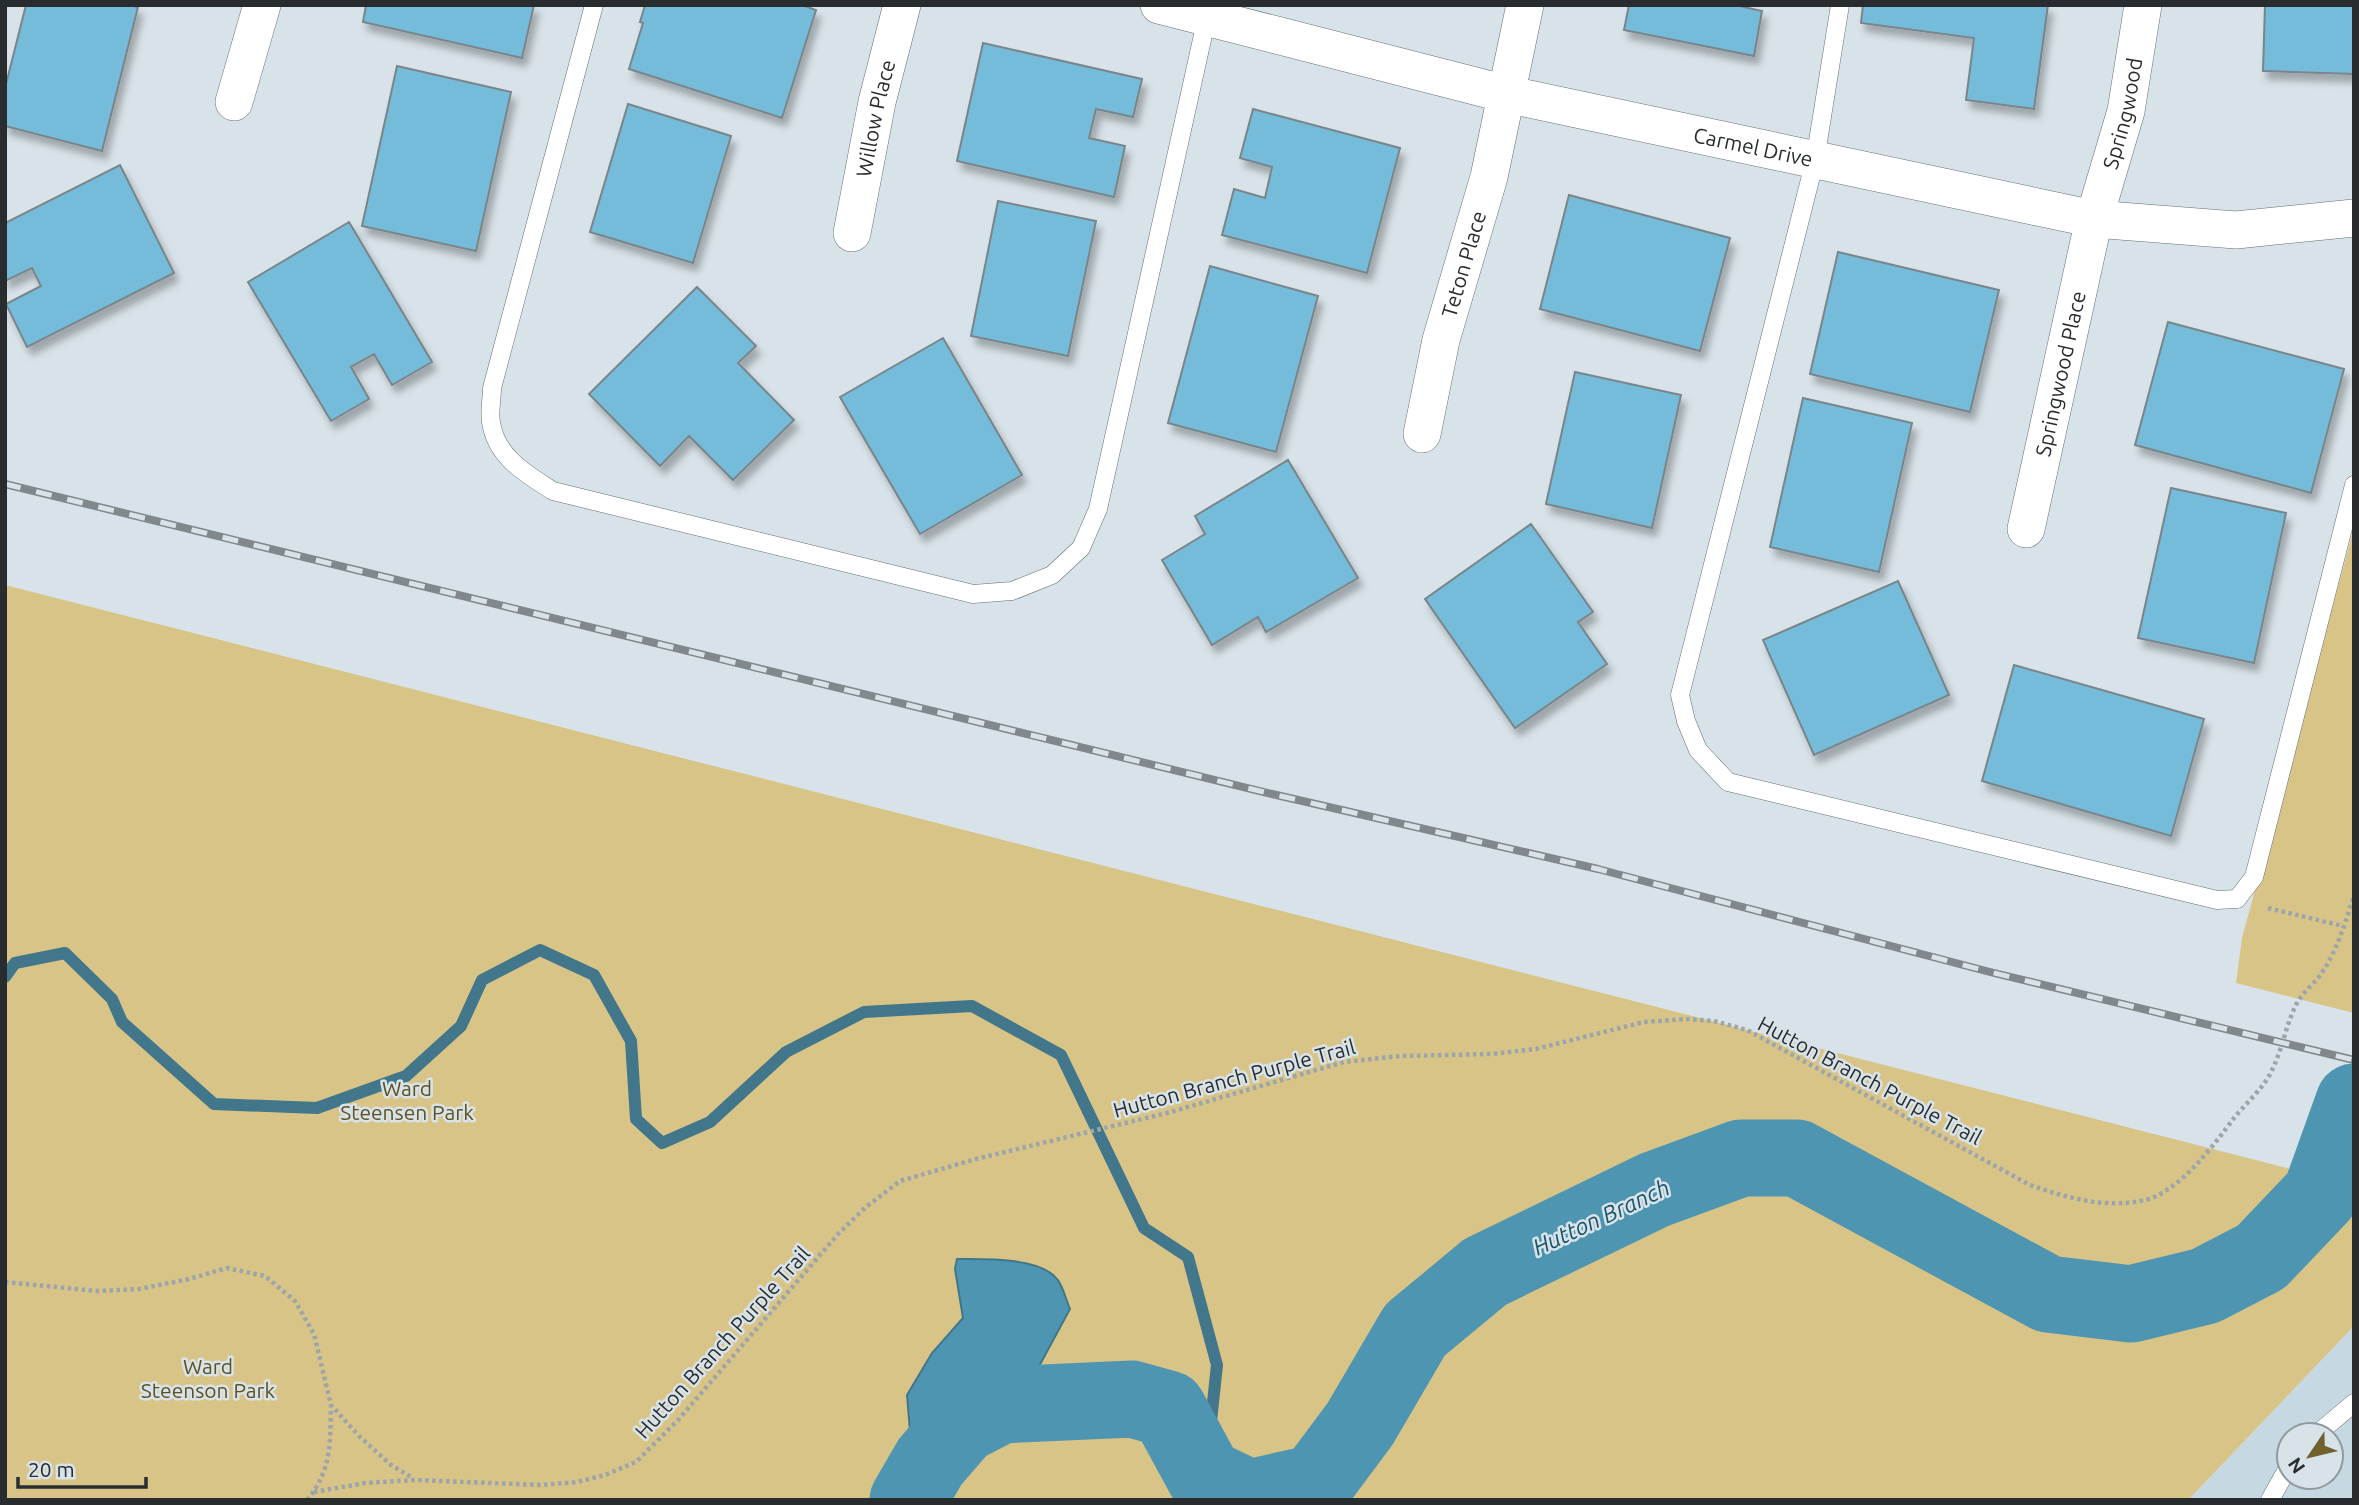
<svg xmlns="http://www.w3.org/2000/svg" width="2359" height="1505" font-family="Ubuntu,sans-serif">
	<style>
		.built { fill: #c6d9e2; fill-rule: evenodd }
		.green { fill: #d9c488 }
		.water { fill: #4d95b1; stroke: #42768a; stroke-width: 2 }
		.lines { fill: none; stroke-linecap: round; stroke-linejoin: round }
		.stream { stroke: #42768a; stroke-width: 12 }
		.river { stroke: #4d95b1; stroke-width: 77 }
		.building { fill: #74bcda; stroke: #7a858a; stroke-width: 2; filter: url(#shadow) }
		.service-casing { stroke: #646e73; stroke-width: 19 }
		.minor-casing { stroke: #646e73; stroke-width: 38 }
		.path { stroke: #9ca5aa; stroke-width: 4.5; stroke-dasharray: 3.5 3.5; stroke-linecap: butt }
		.service { stroke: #fff; stroke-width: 18 }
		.minor { stroke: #fff; stroke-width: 37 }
		.rail-casing { stroke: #81888c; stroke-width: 8 }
		.rail { stroke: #d8e3e9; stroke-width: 5; stroke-dasharray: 16; stroke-linecap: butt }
		.labels { text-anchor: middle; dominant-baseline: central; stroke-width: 5; stroke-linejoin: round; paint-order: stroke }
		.street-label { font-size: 21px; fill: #282c2e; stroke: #d8e3e9 }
		.park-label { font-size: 21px; fill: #5f5021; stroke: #d8e3e9 }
		.water-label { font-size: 23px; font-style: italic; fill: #195469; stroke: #d8e3e9 }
	</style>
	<defs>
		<filter id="shadow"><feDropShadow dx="4.5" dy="8" stdDeviation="3.5" flood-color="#0004"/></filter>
	</defs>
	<rect width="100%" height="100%" fill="#d8e3e9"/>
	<path class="built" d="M2354,1326V1500H2188ZM2289,1435H2331V1477H2289Z"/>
	<path class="green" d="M2354,528V1013L2236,983L2242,938Z
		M5,585L2354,1185V1326L2188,1500H5Z"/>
	<path class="water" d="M957,1259C983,1259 1040,1257 1057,1279C1063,1286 1066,1300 1070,1309L1037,1370C1055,1391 1070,1381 1095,1382L1101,1394L1102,1409L1089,1418L1061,1416L991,1422L943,1466L918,1500H884L879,1494L911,1443L907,1395L932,1353L963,1318L955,1269Z"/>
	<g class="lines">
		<path class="stream" d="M5,977L15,963L65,953L112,999L122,1022L214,1104L317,1108L406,1076L461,1026L482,980L540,950L594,975L631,1041L636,1119L662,1143L710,1122L786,1052L864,1012L972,1006L1061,1055L1144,1228L1188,1257L1217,1365L1205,1477"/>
		<path class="river" d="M908,1500L930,1462L962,1425L1001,1405L1132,1399L1168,1409L1205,1477L1249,1498L1316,1483L1360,1424L1415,1330L1485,1272L1654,1190L1741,1158H1797L2048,1294L2131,1304L2205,1286L2261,1257L2321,1194L2354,1102"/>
	</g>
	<path class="building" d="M26,5H129L138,7L102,151L5,126V88Z
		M366,5H534L522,58L363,22Z
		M645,5H802L816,10L782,118L629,69L643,23L640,22Z
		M1629,5H1735L1762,11L1754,56L1624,30Z
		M1863,5H2048L2034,109L1966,100L1974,38L1861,23Z
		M2265,5H2354V74L2263,71Z
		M983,43L1142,79L1133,117L1096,109L1089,138L1125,146L1114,197L957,161Z
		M397,66L511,92L476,251L362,226Z
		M628,104L731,136L693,263L590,232Z
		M1253,109L1400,148L1367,273L1222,235L1234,189L1265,198L1272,167L1240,158Z
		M120,165L174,273L27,347L6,304L41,286L32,268L5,281V223Z
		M1569,195L1730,238L1700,351L1540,309Z
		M998,201L1096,221L1068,356L971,336Z
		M349,222L432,362L392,385L374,354L351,367L369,399L331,421L248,282Z
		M1838,252L1999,290L1970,412L1810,374Z
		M1210,266L1318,296L1276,452L1168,423Z
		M697,287L756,346L738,363L794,420L733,480L689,436L660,466L589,394Z
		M2168,322L2344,369L2311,493L2135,445Z
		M943,338L1022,475L920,534L840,397Z
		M1575,372L1681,395L1652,528L1546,504Z
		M1803,398L1912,423L1879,572L1770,547Z
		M1288,460L1358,578L1266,632L1258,617L1212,645L1162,560L1205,534L1195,516Z
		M2171,488L2286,513L2254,663L2138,638Z
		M1531,524L1593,612L1578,622L1607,664L1515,728L1425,599Z
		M1898,581L1949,695L1814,755L1763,640Z
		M2014,665L2204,719L2171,836L1982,781Z"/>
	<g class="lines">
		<g class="service-casing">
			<path id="service" d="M594,5L492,388C492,399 489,411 491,422C496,457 526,474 553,491L973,594L1012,591L1052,575L1081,548L1098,509L1207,17
				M1840,5L1815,160L1680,695L1686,721L1698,750L1728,782L2217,900L2237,899L2254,877L2354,485
				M2316,1435L2354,1403
				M2270,1500L2289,1466"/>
		</g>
		<g class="minor-casing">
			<g id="minor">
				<path id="s1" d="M1159,5L1506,94L2094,219L2236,230L2354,218"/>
				<path d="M234,102L262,5"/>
				<path id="s2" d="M852,233L877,102L902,5"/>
				<path id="s3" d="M1422,434L1441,340L1489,177L1525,5"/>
				<path id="s4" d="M2026,529L2094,219L2126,111L2143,5"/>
			</g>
		</g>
		<path class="path" d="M2268,908L2343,926
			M5,1282L97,1291L139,1289L189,1279L227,1268L265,1276L295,1301L314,1334L331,1405L359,1436L391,1465L413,1478
			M314,1492L365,1483L415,1480L541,1485L577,1482L605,1475L636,1462L679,1419L838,1234L866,1207L900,1181L976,1159L1167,1113L1344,1062L1400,1056L1491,1054L1536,1049L1644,1022L1685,1019L1714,1021L1747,1030L2030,1185C2067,1198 2106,1209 2145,1200C2179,1192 2214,1145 2234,1118C2247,1102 2265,1087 2273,1068C2283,1047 2286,1024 2297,1003C2303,992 2314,984 2321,974C2337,951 2345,923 2354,896
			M307,1500C332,1470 330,1443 331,1406"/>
		<use href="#service" class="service"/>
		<use href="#minor" class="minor"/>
		<g class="rail-casing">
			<path id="rail" d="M5,484L1272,794L1598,869L1990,972L2354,1060"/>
		</g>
		<use href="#rail" class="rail"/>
	</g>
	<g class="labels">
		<g class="street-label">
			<text stroke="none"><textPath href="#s4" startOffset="427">Springwood</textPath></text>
			<text stroke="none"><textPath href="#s2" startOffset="117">Willow Place</textPath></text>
			<text stroke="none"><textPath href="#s1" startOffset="611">Carmel Drive</textPath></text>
			<text stroke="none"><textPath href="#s3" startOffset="175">Teton Place</textPath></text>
			<text stroke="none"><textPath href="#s4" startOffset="159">Springwood Place</textPath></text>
			<text transform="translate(1234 1078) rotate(-15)">Hutton Branch Purple Trail</text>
			<text transform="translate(1870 1080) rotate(28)">Hutton Branch Purple Trail</text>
			<text transform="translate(722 1342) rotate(-48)">Hutton Branch Purple Trail</text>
		</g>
		<g class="park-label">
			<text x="407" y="1088">Ward<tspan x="407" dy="24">Steensen Park</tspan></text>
			<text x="208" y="1366">Ward<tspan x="208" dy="24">Steenson Park</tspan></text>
		</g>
		<g class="water-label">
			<text transform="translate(1601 1217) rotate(-25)">Hutton Branch</text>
		</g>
	</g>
	<rect width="2359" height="1505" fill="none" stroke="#282c2e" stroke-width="14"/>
	<g transform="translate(2310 1456) rotate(235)"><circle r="33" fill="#d8e3e9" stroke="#929a9e" stroke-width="2"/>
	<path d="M0-5L12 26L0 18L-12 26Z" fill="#71612f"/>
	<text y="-10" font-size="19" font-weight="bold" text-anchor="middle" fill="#282c2e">N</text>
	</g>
	<path d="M18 1477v10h128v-10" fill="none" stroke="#282c2e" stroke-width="3.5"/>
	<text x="28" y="1477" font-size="21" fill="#282c2e" stroke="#d8e3e9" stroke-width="5" paint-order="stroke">20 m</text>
</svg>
